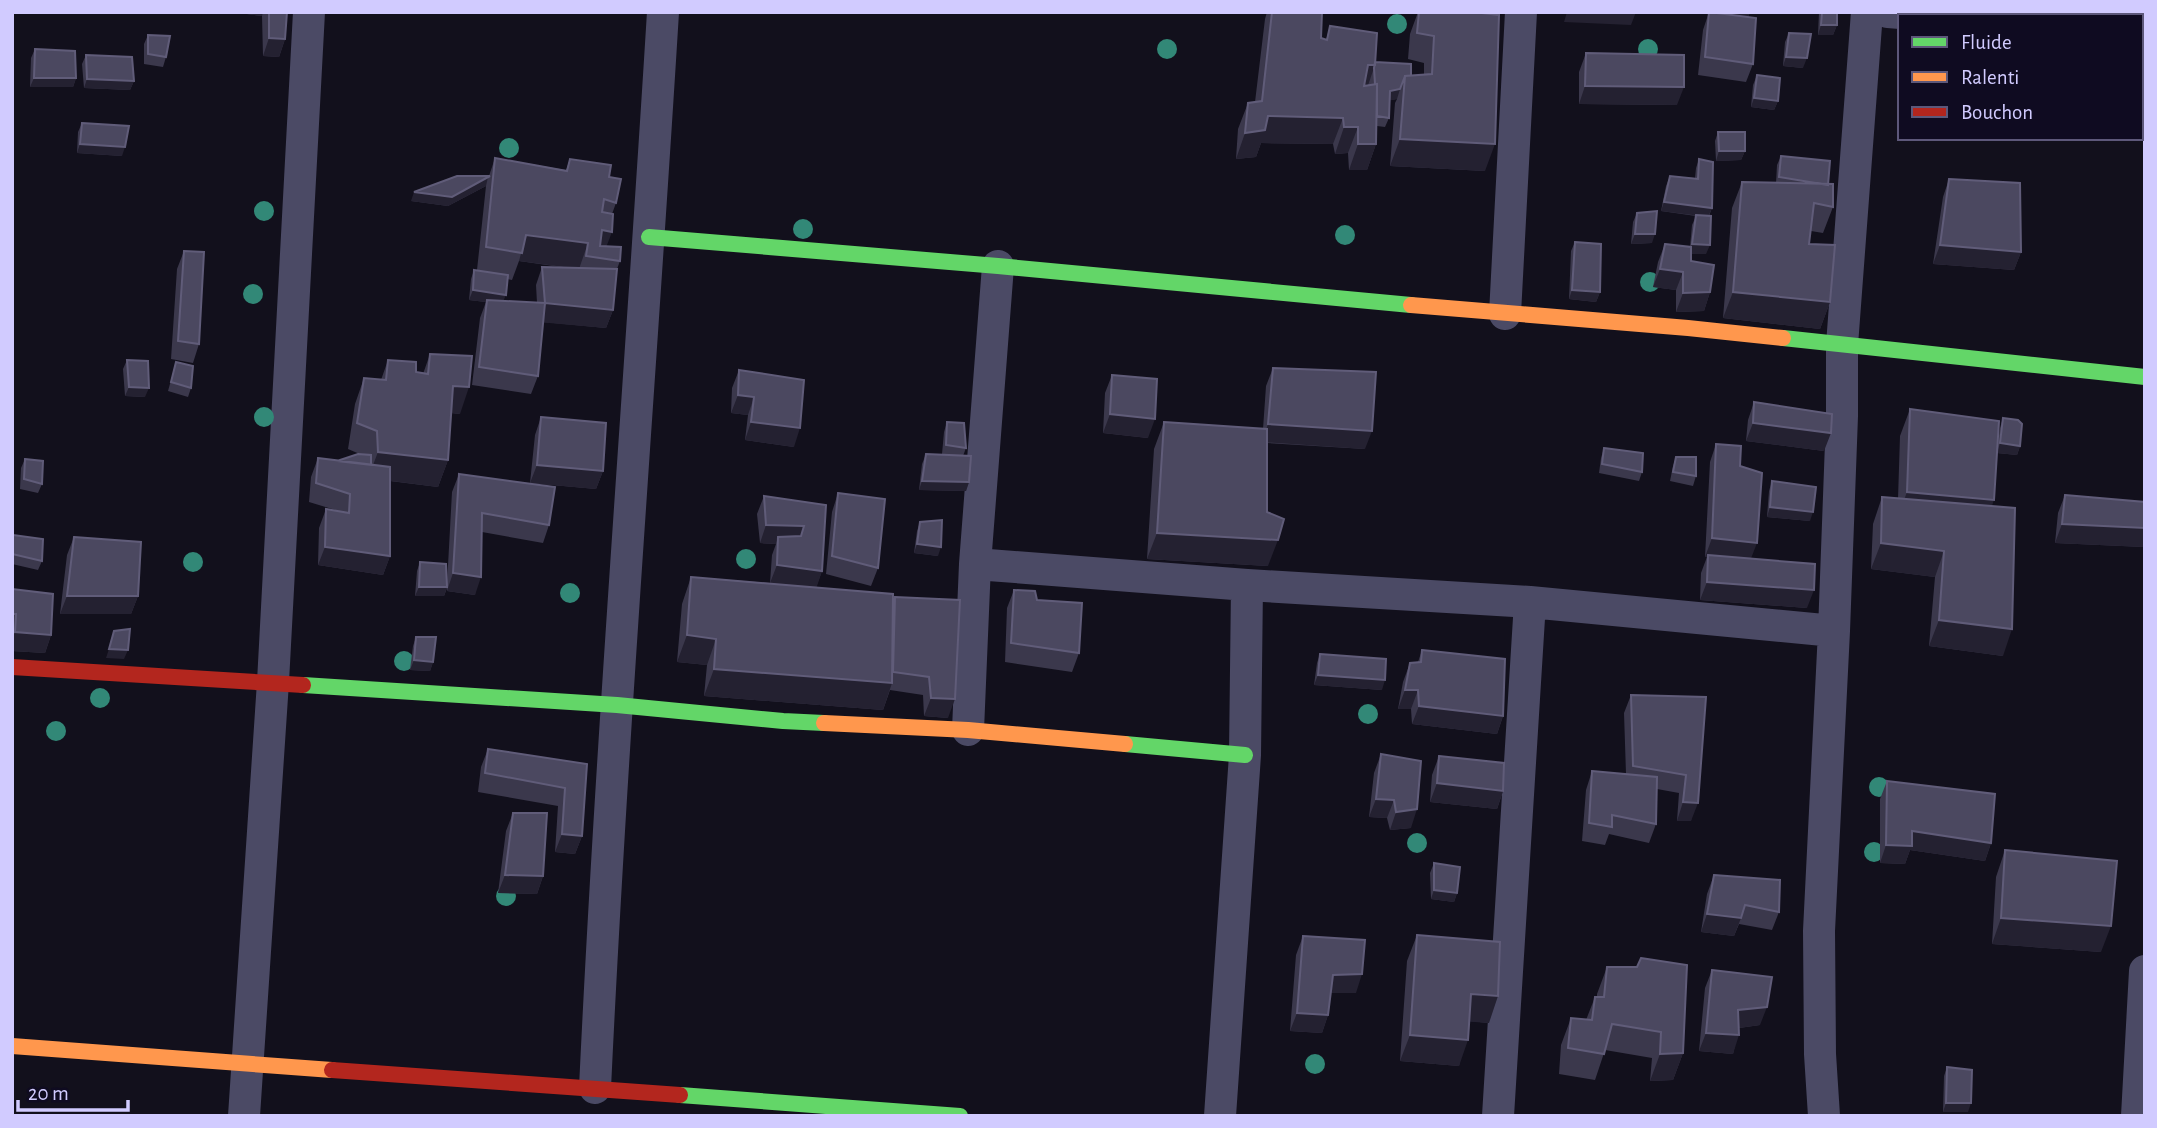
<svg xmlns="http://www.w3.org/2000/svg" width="2157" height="1128" font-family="'Alegreya Sans',sans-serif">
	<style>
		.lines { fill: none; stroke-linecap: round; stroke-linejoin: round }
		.street { stroke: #4b4a65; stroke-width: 32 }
		.fast { stroke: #63d668; stroke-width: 16 }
		.slow { stroke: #ff974d; stroke-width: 16 }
		.jam { stroke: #b3261e; stroke-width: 16 }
		.tree { fill: #328877 }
		.wall { fill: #3b384c; fill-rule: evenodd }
		.shaded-wall { fill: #242131 }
		.building { fill: #4b4860; stroke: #605c79; stroke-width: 2 }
	</style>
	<rect width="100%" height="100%" fill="#12101c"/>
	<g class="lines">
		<path class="street" d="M1888,12L1938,16
			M2141,30H2145
			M1505,314L1521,12
			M975,564L1247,585L1530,602L1834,631
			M968,730L975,564L998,266
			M595,1088C612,729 641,371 663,12
			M244,1116L273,682L309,12
			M1220,1116L1245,755L1247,585
			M1498,1116L1530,602
			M1824,1116L1820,1054L1819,931L1834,631L1842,416V345L1867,12
			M2137,1116L2145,971"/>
		<path class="fast" d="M649,237L998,266L1411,305
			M1783,338L2145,377
			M303,685L617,705L783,721L824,723
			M1125,744L1245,755
			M680,1095L960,1116"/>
		<path class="slow" d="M1411,305L1688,328L1783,338
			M824,723L968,730L1125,744
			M12,1046L332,1070"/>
		<path class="jam" d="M12,667L303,685
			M332,1070L680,1095"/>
	</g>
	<g class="tree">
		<circle cx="1397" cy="24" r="10"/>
		<circle cx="1167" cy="49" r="10"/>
		<circle cx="1648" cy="49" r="10"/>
		<circle cx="509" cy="148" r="10"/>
		<circle cx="264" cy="211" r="10"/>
		<circle cx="803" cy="229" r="10"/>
		<circle cx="1345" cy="235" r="10"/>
		<circle cx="1650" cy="282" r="10"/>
		<circle cx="253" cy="294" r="10"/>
		<circle cx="264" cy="417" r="10"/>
		<circle cx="746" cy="559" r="10"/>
		<circle cx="193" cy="562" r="10"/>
		<circle cx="570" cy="593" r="10"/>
		<circle cx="404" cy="661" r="10"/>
		<circle cx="100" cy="698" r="10"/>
		<circle cx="1368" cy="714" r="10"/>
		<circle cx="56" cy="731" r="10"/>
		<circle cx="1879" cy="787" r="10"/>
		<circle cx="1417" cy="843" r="10"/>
		<circle cx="1874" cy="852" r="10"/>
		<circle cx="506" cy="896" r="10"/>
		<circle cx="1315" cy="1064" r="10"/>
	</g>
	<path class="wall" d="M232,12H287L285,39L279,57L263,56L262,16Z
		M1267,12H1322L1321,38L1326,40L1330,26L1375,62L1411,76L1424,75V63L1408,59L1410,34L1418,12H1473L1485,171L1390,166L1395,103L1397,99L1390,100L1389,118L1385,127L1377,126L1376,144L1367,170H1349L1348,153L1335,154L1333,144L1261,143L1256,157L1236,159L1238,129L1248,103L1255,102L1265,19Z
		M1709,12H1750L1748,17L1753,64L1746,82L1698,75L1703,30Z
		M1819,12H1837V25L1833,35H1818Z
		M1789,33L1803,68L1783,66L1785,42Z
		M148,35L166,57L163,67L144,64V44Z
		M35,49L76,78L73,87H30L31,58Z
		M1586,53L1677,105L1579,104V72Z
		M86,55L134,81L130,90L84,88L82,64Z
		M1757,75L1778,101L1774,110L1751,107L1753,85Z
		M82,123L122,156L77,153L78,132Z
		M1718,132L1745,151L1741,160L1716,161L1715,141Z
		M1781,156L1828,184L1833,207L1823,233L1811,231L1809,244L1830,302L1820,329L1723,318L1732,208L1742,182L1776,183L1777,165Z
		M495,158L566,170L570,159L609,177L616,203L612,214L606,246L620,261L617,269L613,310L606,328L543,322L538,376L531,394L472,385L480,318L486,302L469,300L471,279L474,270H477L486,186L448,206L411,201L489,176ZM519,261L568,268L542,267L536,285L537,303L503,301L507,279L512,280Z
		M1699,159L1712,208L1709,216L1706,254H1691V261L1710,292L1704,311L1676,312V290L1653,287L1658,262L1665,244L1690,247L1692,225L1696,216L1661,211L1666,186L1670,176L1695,178L1696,168Z
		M1949,179L2021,252L2014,270L1933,264L1943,197Z
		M1637,213L1652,243L1631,244L1633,222Z
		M1575,242L1600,292L1596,302L1569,299L1571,251Z
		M184,251L199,344L193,363L171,359L177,269Z
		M430,354L460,414L451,413L448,460L438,487L390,481V556L383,575L318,565L319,528L326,509L342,512L309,502L311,477L318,458L337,461L362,455L348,449L355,404L364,378L381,380L388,360L416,372L423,374Z
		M127,360L145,397L125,396L123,369Z
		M176,362L191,388L188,397L168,391Z
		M1273,368L1365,449L1267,443V512L1268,566L1147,559L1154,449L1164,422L1263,429L1266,386Z
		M739,370L794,447L745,440L748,415L731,413L732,388Z
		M1112,375L1148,438L1103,433L1105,393Z
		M1754,402L1824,451L1746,441L1748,420Z
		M1910,409L1998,442L2000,428L2003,418L2020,446L2017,455L1997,453L1992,506L2003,656L1929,646L1935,577L1871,569L1873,524L1882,497L1898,499L1900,436Z
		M541,417L603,471L596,489L530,483L535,435Z
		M947,422L966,448L963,456L969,482L966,491L919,490L922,464L926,454L948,455L942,454L944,432Z
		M1716,444L1740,466L1751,558L1807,608L1700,600L1701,573L1707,557H1705L1710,462Z
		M1604,448L1642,472L1639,481L1599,473L1601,458Z
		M1676,457L1696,476L1693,486L1670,481L1673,466Z
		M25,459L42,484L38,493L20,489L21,468Z
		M459,474L549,525L543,543L482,532L475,595L447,591V588L444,596H415L417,571L420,562L447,584L452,492Z
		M1772,481L1810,521L1767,517L1769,491Z
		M838,493L878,568L871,586L826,574L832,512Z
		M2065,495L2144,547L2055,543L2058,513Z
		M764,496L822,571L816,587L893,603L895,597L948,718L924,716L923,695L890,690L883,710L704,696L707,665L677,662L682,604L691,577L770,583L772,555L776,544L760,543L757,514Z
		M920,522L938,556L914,553L917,531Z
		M13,535L42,561L38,570L12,564Z
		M74,537L138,596L131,614H60L67,555Z
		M12,589L51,635L45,653L12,651Z
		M1014,590L1037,600L1079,653L1072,672L1005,662L1007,608Z
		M416,637L433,662L430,671L410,670L413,646Z
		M1422,650L1503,716L1497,734L1412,724L1411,709H1398L1403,682L1410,663L1418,662Z
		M1320,654L1382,690L1314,685L1317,663Z
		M1631,695L1706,697L1691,821H1677L1679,793L1657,789L1656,824L1649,843L1609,834L1605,845L1582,841L1586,790L1592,771L1626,774L1624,713Z
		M488,749L587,764L582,836L575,854L555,852L558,806L478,792L481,767Z
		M1381,754L1411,828L1390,830L1387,818L1369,817L1374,773Z
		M1439,756L1503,791L1497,809L1430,802L1432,775Z
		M1887,781L1991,843L1985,861L1910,850L1905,864L1880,863V799Z
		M513,813L543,876L537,894L498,893L506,831Z
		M2005,850L2101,952L1992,944L1996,877Z
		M1434,863L1457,893L1454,902L1431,899L1430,873Z
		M1714,875L1779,912L1772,930L1739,924L1734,936L1701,932L1707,894Z
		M1417,935L1489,1023L1469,1021L1459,1066L1400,1061L1407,961Z
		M1303,936L1356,993H1331L1328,1015L1322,1033L1290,1031L1296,955Z
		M1607,967L1683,1053L1673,1080L1650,1081L1652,1058L1605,1050L1595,1080L1559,1074L1561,1045L1571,1018L1586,1020L1595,997H1597V994Z
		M1712,970L1760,1025L1739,1028L1733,1054L1699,1051L1705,988Z
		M1947,1067L1968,1112H1943L1944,1076Z"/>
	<path class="shaded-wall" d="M232,12H263L262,16Z
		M1567,12H1636L1631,25L1564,22Z
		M1717,12H1750L1747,22L1716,17Z
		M1821,25H1837L1833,35H1818Z
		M269,38L285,39L279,57L263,56Z
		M1786,57L1807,58L1803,68L1783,66Z
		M1368,65H1375L1366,91H1358Z
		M34,78H76L73,87H30Z
		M87,79L134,81L130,90L84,88Z
		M1585,86L1684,87L1677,105L1579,104Z
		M1400,89L1397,99L1387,101L1390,91Z
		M1754,98L1778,101L1774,110L1751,107Z
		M1268,116L1343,118L1333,144L1261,143L1256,157L1236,159L1245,133Z
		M1344,127H1358L1348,153L1335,154Z
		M1400,139L1495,144L1485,171L1390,166Z
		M80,144L125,147L122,156L77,153Z
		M1358,144H1376L1367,170H1349Z
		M1719,151H1745L1741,160L1716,161Z
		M488,177L486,186L448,206L411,201L414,192Z
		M1664,202L1712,208L1708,217L1661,211Z
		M602,230L612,232L602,258L592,257Z
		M1635,234H1655L1652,243L1631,244Z
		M526,235L588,243L579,269L519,261Z
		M1692,244L1710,245L1706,254H1689Z
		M1940,245L2021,252L2014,270L1933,264Z
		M1660,269L1683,272L1676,290L1653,287Z
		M473,290L506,295L502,304L469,300Z
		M1572,290L1600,292L1596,302L1569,299Z
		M1710,292L1704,311L1676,312L1683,293Z
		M1733,292L1830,302L1820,329L1723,318Z
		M545,303L613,310L606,328L538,322Z
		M453,386L469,387L460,414L443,412Z
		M129,387L149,388L145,397L125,396Z
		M738,395L754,397L748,415L731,413Z
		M1110,414L1155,419L1148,438L1103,433Z
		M751,422L800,428L794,447L745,440Z
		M1753,423L1831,433L1824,451L1746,441Z
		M1268,424L1372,431L1365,449L1262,442Z
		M2000,443L2020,446L2017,455L1997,453Z
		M378,452L448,460L438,487L368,478Z
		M537,465L603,471L596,489L530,483Z
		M922,481L969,482L966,491L919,490Z
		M1907,492L1994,500L1984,526L1897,519Z
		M1770,507L1813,512L1810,521L1767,517Z
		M2062,524L2145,528V545L2144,547L2055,543Z
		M766,525L804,526L798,544L778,537L776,544L760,543Z
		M1157,533L1278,540L1268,566L1147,559Z
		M1712,538L1757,543L1750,561L1705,557Z
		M1881,543L1944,551L1935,577L1871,569Z
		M917,544L941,547L938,556L914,553Z
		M325,547L390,556L383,575L318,565Z
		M777,565L822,571L816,589L770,583Z
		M453,573L481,577L475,595L447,591Z
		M1707,582L1814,590L1807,608L1700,600Z
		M419,587H447L444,596H415Z
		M67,596H138L131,614H60Z
		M1939,620L2012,629L2003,656L1929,646Z
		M15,632L51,635L45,653L12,651V639Z
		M687,635L716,639L707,665L677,662Z
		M109,649L128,650L124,659L106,658Z
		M414,660L433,662L430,671L410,670Z
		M714,669L892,683L883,710L704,696Z
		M1318,675L1385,680L1382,690L1314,685Z
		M1405,690H1418L1411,709H1398Z
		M931,698L955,699L948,718L924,716Z
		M1419,706L1503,716L1497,734L1412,724Z
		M1437,783L1503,791L1497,809L1430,802Z
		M1376,799L1394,800L1387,818L1369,817Z
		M1683,802L1698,803L1691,821H1677Z
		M1417,809L1411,828L1390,830L1396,812Z
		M1912,831L1991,843L1985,861L1910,850L1905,864L1880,863L1886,845Z
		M562,834L582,836L575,854L555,852Z
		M505,875L543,876L537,894L498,893Z
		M1434,890L1457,893L1454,902L1431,899Z
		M1707,914L1741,918L1734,936L1701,932Z
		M2001,918L2111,926L2101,952L1992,944Z
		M1362,974L1356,993H1326L1333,975Z
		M1471,994L1498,996L1489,1023L1461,1021Z
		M1767,1007L1760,1025L1732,1029L1738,1010Z
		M1297,1013L1328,1015L1322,1033L1290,1031Z
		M1706,1033L1739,1035L1733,1054L1699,1051Z
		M1410,1035L1468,1040L1459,1066L1400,1061Z
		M1683,1053L1673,1080L1650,1081L1660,1054Z
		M1946,1103H1971L1968,1112H1943Z"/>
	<path class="building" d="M269,12H287L285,39L269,38Z
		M1272,12H1322L1321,38L1327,40L1330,26L1377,33L1375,65H1368L1364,86L1377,84L1376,144H1358V127H1344L1343,118L1268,116L1265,130L1245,133L1248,103L1262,101Z
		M1419,12H1473L1499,15L1495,144L1400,139L1405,76L1432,74L1434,36L1417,33Z
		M1709,12L1756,18L1753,64L1705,57Z
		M1822,12H1837V25H1821Z
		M1789,33L1811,34L1807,58L1786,57Z
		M148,35L170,36L166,57L148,54Z
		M35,49L75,51L76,78H34Z
		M1586,53L1684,55V87L1585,86Z
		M86,55L132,57L134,81L87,79Z
		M1375,62L1411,64V76H1405L1400,89L1390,91L1389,118L1377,116V84H1375L1374,68Z
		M1757,75L1780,78L1778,101L1754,98Z
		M82,123L129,126L125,147L80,144Z
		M1718,132H1745V151H1719Z
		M1781,156L1830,161L1828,185L1779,177Z
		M495,158L567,171L570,159L611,165L609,177L621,179L616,203L604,199L602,212L613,214L612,232L602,230L600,246L621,247L620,261L586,256L588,243L526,235L522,253L486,247Z
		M1699,159L1713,162L1712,208L1664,202L1670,176L1698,179Z
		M457,176H490L452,197L414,192Z
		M1949,179L2020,183L2021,252L1940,245Z
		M1742,182L1833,184V207L1814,203L1809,244L1835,245L1830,302L1733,292Z
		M1657,211L1655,234H1635L1637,213Z
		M1696,215L1711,216L1710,245L1692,244Z
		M1575,242L1601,244L1600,292L1572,290Z
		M1665,244L1691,247V261L1714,265L1710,292L1683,293V272L1660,269Z
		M184,251L204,252L199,344L178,341Z
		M542,267L617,269L613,310L545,303L538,376L479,367L487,300L545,303Z
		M474,270L508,275L506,295L473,290Z
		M430,354L472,356L469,387L453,386L448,460L378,452L377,431L357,423L364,378L386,380L388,360L416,362V372L428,374Z
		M127,360L148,361L149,388L129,387Z
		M176,362L193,366L191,388L171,382Z
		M1273,368L1376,372L1372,431L1268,424Z
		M739,370L804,380L800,428L751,422L754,397L738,395Z
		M1112,375L1157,379L1155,419L1110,414Z
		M1754,402L1832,414L1831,433L1753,423Z
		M1910,409L1999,421L1994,500L1907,492Z
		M541,417L606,423L603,471L537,465Z
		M2003,418L2018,420L2022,424L2020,446L2000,443Z
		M947,422L964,423L966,448L946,445Z
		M1164,422L1267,429V512L1284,519L1278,540L1157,533Z
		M1716,444L1741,446L1740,466L1762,473L1757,543L1712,538Z
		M1604,448L1643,453L1642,472L1602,464Z
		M358,454L371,455V465L337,461Z
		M926,454L971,456L969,482L922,481Z
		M1676,457H1696V476L1673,472Z
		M318,458L390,467V556L325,547L326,509L349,513L350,494L316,483Z
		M25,459L43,461L42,484L24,479Z
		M459,474L555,487L549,525L482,513L481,577L453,573Z
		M1772,481L1816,487L1813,512L1770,507Z
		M838,493L885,499L878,568L832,556Z
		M2065,495L2145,502V528L2062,524Z
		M764,496L826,505L822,571L777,565L778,537L801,536L804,526L766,525Z
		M1882,497L2015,508L2012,629L1939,620L1944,551L1881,543Z
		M942,520L941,547L917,544L920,522Z
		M13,535L43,539L42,561L12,554Z
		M74,537L141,542L138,596H67Z
		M1708,555L1815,564L1814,590L1707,582Z
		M420,562L446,564L447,587H419Z
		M691,577L893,594L892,683L714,669L716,639L687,635Z
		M12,589L53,594L51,635L15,632L16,614H12Z
		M1014,590L1035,591L1037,600L1082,603L1079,653L1011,643Z
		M895,597L960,600L955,699L931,698L929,677L893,672Z
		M130,629L128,650L109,649L114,631Z
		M416,637H436L433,662L414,660Z
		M1422,650L1505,659L1503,716L1419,706L1418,690H1405L1410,663L1421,662Z
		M1320,654L1386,659L1385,680L1318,675Z
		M1631,695L1706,697L1698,803L1683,802L1686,775L1633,766Z
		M488,749L587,764L582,836L562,834L565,788L485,773Z
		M1381,754L1421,761L1417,809L1396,812L1394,800L1376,799Z
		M1439,756L1504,763L1503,791L1437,783Z
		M1592,771L1657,777L1656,824L1612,815V827L1589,823Z
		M1887,781L1995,794L1991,843L1912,831V846L1886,845Z
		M513,813H547L543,876L505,875Z
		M2005,850L2117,861L2111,926L2001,918Z
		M1434,863L1460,867L1457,893L1434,890Z
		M1714,875L1780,880L1779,912L1745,905L1741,918L1707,914Z
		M1417,935L1500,942L1498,996L1471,994L1468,1040L1410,1035Z
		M1303,936L1365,940L1362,974L1333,975L1328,1015L1297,1013Z
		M1641,958L1687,965L1683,1053L1660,1054L1661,1032L1612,1024L1604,1054L1568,1048L1571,1018L1592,1020L1595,997H1604L1607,967H1637Z
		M1712,970L1772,977L1767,1007L1738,1010L1739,1035L1706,1033Z
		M1947,1067L1972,1070L1971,1103H1946Z"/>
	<rect width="2157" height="1128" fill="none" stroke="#d1cbff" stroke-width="28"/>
	<rect x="1898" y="14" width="245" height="126" fill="#0f0b21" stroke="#5d587a" stroke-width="2"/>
	<rect x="1912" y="37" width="35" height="10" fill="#63d668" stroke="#5d587a" stroke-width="2"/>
	<text x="1961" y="49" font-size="21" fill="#d1cbff">Fluide</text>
	<rect x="1912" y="72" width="35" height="10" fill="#ff974d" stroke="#5d587a" stroke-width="2"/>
	<text x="1961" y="84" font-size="21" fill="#d1cbff">Ralenti</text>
	<rect x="1912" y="107" width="35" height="10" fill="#b3261e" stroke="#5d587a" stroke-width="2"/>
	<text x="1961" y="119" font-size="21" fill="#d1cbff">Bouchon</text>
	<path d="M18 1100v10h110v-10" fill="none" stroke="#d1cbff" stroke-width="3.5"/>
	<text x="28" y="1100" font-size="21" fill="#d1cbff" stroke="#0f0b21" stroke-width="5" paint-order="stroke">20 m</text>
</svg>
